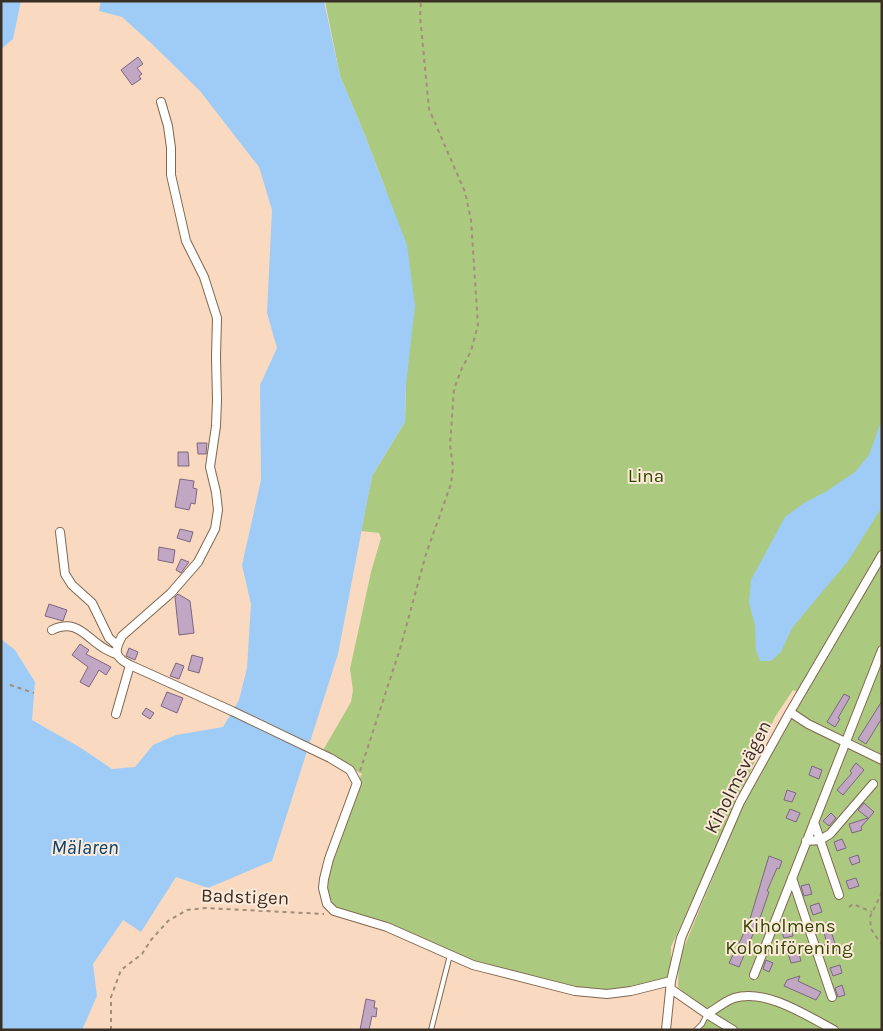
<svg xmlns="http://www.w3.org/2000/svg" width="883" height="1031" font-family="Karla,sans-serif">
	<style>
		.green { fill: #acc980 }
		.water { fill: #9eccf7 }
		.building { fill: #c1a7c4; stroke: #7d6680 }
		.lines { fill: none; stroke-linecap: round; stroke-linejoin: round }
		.lane-casing { stroke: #81674f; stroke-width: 6 }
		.street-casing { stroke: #81674f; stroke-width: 10 }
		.path { stroke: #a28d79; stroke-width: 2; stroke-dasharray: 4 4; stroke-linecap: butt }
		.lane { stroke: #fff; stroke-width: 4 }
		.street { stroke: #fff; stroke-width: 8 }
		.labels { text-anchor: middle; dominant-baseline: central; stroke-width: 4; stroke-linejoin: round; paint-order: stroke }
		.park-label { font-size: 19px; fill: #324800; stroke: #fdeada }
		.street-label { font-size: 19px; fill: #3a2f24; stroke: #fdeada }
		.water-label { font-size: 20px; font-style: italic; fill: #03426f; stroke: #fdeada }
	</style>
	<rect width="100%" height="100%" fill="#f9dac0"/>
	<path class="green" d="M325,1H882V1030H696L707,1014L678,987L679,959L744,803L802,694L793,690L775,717L671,947V981L592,993L473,965L423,944L334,911L323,888L357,783L362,774L322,752L351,702L353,690L350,669L371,572L381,538L379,533L361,531L372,476L405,422L406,384L386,190L364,133L340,76Z"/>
	<path class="water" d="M1,1H21L13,39L1,49Z
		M101,1H324L340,76L364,133L407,245L415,306L406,384L405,422L372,476L338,654L272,861L208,888L176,877L141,932L123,920L93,964L97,996L82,1030H1V639L15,650L35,682L32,720L81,748L112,769L135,767L153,745L176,735L223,727L239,700L247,668L251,604L242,565L261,480L260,385L277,348L267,313L272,210L259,167L200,91L152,44L122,17L99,11Z
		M882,419V507L848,561L792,628L781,652L771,661H760L756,650L755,625L749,603L751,580L785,517L804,503L827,491L855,472L869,455Z"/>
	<path class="building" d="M138,57L143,64L137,68L142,74L139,76L141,79L132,85L121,70Z
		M197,443H207L206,454H198Z
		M178,452H188L189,466H178Z
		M180,479L194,481L193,488L197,489L195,504L191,503L189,510L175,507Z
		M180,529L193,532L190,542L177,538Z
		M159,547L175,550L173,563L158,560Z
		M181,559L189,562L181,573L176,570Z
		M178,594L190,601L194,633L179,635L175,597Z
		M49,604L67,610L63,621L45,616Z
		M80,644L89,650L86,654L111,667L106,675L99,670L89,687L80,682L88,667L72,655Z
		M129,648L138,652L135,660L126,656Z
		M192,655L203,658L199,673L188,670Z
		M176,663L184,666L179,679L170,676Z
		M167,692L183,698L177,713L161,706Z
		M844,694L850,697L838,718L840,719L835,727L827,722Z
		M882,701V718L866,744L858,739Z
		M146,708L154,713L150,719L142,714Z
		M856,763L864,770L843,795L837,790L852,773L850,771Z
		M812,766L822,770L819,779L809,775Z
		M787,790L796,793L792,802L784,800Z
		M864,803L874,812L861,827L862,830L852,833L849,824L868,818L858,810Z
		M790,809L800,813L796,822L786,818Z
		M831,813L836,818L829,826L823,821Z
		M842,839L846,848L837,851L834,842Z
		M858,855L860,862L852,865L849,858Z
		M769,856L782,861L779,869L777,868L767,891L769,892L760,918L739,967L729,963L733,955H734L750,919Z
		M856,878L859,886L849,889L846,881Z
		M809,884L812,894L804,896L801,886Z
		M819,903L822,912L813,915L810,906Z
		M831,922L834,930L831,931L837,950L827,953L824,945L827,944L822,924Z
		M790,926L793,936L784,938L781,929Z
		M798,950L801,961L791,963L788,953Z
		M766,960L773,963L769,972L763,969Z
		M840,965L842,973L833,976L830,968Z
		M800,976L798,981L821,992L816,1000L784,986L787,980Z
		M842,985L845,995L838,997L835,988Z
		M366,999L375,1001L374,1008H377L376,1017L372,1016L369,1030H360Z"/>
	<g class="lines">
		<g class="lane-casing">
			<path id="lane" d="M431,1030L450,955
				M696,1030L702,1024L707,1014"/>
		</g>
		<g class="street-casing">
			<path id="street" d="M161,102L168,126L171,148V175L186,241L204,277L217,318L216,357L217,400L216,426L210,467L216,492L218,510L215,529L198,562L171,593L122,636C114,651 114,657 130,665L232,711L330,758L350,770L357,783L329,859L324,879L323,888L327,904L334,911L387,927L473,965L575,991L607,994L631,991L671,981
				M60,532L65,574L72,585L92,603L109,638L117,645
				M52,630C76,619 84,635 102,647C106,650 111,652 116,654
				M790,712L808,724L882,760
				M116,714L130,665
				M814,822L839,895
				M806,841L820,840L830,834L873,784
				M792,878L832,997
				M754,975L882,650
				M671,989L707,1014C716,1009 725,1001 734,998C766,988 807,1016 834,1030
				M707,1014L733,1030
				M666,1030L671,981L681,938L740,802L790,712L882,555"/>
		</g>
		<path class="path" d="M10,685L34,693
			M360,771L400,649L426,554L451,484L453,467L450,445L454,389L462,368L471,351L478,325L471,220L465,192L429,109L420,16L421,1
			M882,892L870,917L871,929L882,945
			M849,907L853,904L872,912
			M111,1030V997L121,970L142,954L151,940L168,921L187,910L205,908L324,914"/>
		<use href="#lane" class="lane"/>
		<use href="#street" class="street"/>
	</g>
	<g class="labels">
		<g class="park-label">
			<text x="646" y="476">Lina</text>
			<text x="789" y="926">Kiholmens<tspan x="789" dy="22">Koloniförening</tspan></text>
		</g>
		<g class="street-label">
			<text transform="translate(738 777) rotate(-63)">Kiholmsvägen</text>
			<text transform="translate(245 897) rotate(2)">Badstigen</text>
		</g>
		<g class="water-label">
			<text x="85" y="847">Mälaren</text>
		</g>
	</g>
	<rect width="883" height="1031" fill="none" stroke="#3a2f24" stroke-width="5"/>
</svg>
